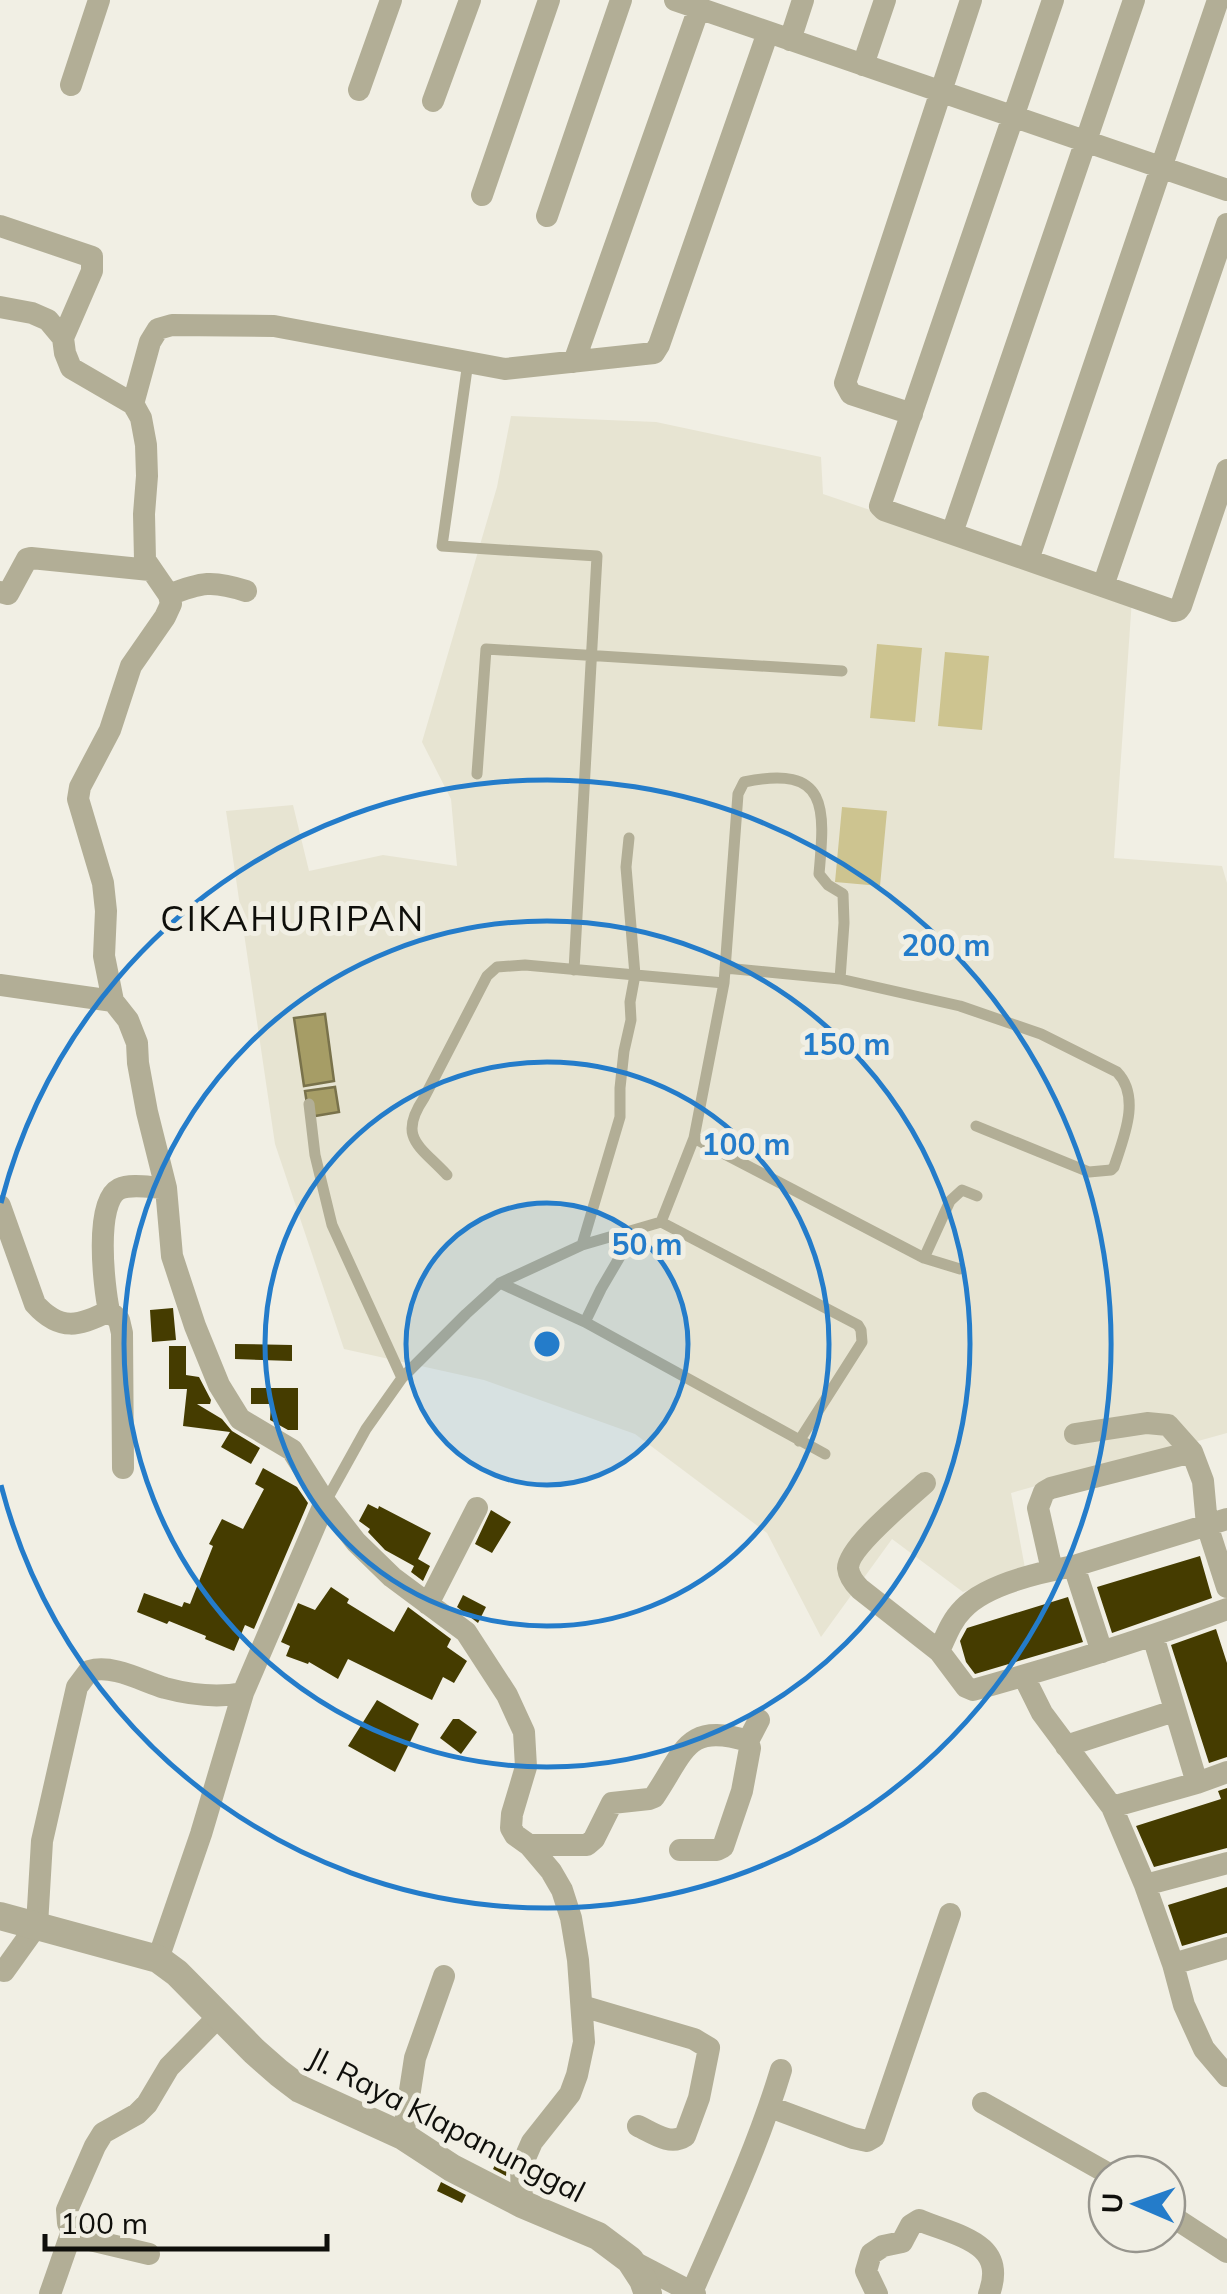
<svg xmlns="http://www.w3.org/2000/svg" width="1227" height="2294" font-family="Mulish,sans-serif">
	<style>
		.built { fill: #e7e4d2 }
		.green { fill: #cdc490 }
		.water { fill: #a69d66; stroke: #79724b; stroke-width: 2.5 }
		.building { fill: #453c00 }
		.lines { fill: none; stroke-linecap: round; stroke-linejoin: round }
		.service { stroke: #b2ae96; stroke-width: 11 }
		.minor { stroke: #b2ae96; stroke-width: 22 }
		.tertiary { stroke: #b2ae96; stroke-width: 28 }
		.ring { fill: none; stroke: #247cca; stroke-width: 5 }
		.labels { text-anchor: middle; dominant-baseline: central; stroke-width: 10; stroke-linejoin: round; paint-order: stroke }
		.street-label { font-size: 30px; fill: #0f0f0b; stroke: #f1efe4 }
		.quarter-label { font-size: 35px; letter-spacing: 2.5px; fill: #0f0f0b; stroke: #f1efe4 }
		.centre { fill: #247cca; stroke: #f1efe4; stroke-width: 5 }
		.ring-label { font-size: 30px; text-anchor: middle; font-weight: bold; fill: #247cca; stroke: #f1efe4; stroke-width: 10; stroke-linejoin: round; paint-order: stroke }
	</style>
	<rect width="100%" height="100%" fill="#f1efe4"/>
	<path class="built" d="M511,416L656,422L821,457L823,494L1132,599L1114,858L1222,866L1227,883V1433L1011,1493L1025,1568L963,1592L892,1539L821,1637L767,1533L635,1434L484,1380L344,1349L275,1144L226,811L293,805L309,871L383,855L457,866L451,799L422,742L497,487Z"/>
	<path class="green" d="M877,644L922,648L915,722L870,718Z
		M945,652L989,656L982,730L938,726Z
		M842,807L887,811L880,886L835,882Z"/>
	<path class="water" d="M325,1014L334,1081L304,1086L294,1018Z
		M335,1087L339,1112L309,1117L305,1091Z"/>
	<path class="building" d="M173,1308L176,1340L152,1342L150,1310Z
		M235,1344L292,1345V1361L235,1359Z
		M169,1346H186V1375L199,1377L211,1400L210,1404H197L222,1419L232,1431L260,1448L251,1464L221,1447L230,1432L183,1426L187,1389H169Z
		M251,1388H298V1430H288L270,1420L271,1404H251Z
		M263,1468L297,1487L308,1503L254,1629L245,1625L234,1651L205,1639L206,1636L169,1621L167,1624L137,1612L144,1593L182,1607L184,1602L190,1604L213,1546L209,1544L222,1519L243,1529L264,1489L255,1484Z
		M368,1504L378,1509L379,1506L431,1533L418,1559L430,1566L423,1581L411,1572L414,1566L385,1550L368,1532L370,1529L359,1521Z
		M491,1510L511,1522L492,1553L475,1544Z
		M1200,1556L1212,1598L1112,1633L1097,1587Z
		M331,1587L349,1599L347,1603L394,1632L408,1607L451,1639L447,1647L467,1661L454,1683L443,1677L432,1700L348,1659L338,1679L309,1662L308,1664L286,1656L290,1646L281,1642L298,1603L315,1610Z
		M463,1595L486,1607L478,1623L457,1607Z
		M1068,1597L1083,1642L975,1674L966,1662L960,1641L967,1628Z
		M1216,1629L1227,1663V1757L1209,1763L1171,1645Z
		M377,1700L419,1724L395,1772L348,1746Z
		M453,1719H459L477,1732L461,1754L440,1738Z
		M1227,1788V1848L1154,1867L1136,1826L1221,1799L1218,1791Z
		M1227,1887V1933L1182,1946L1168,1905Z
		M504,2147L512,2151L507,2162L506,2176L493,2169Z
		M441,2182L466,2195L462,2203L437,2191Z"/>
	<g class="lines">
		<path class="service" d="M468,362L442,546L597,556L574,970
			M477,774L486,649L842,671
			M725,968L840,979L960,1006L1041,1034L1117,1072C1141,1097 1124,1137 1114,1167L1111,1170L1089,1172L976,1126
			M309,1104L315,1155L332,1225L402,1378
			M694,1138L924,1258L960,1269
			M447,1175C420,1146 397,1138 424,1098L487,976L497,967L525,965L724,983
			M661,1222L858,1325L861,1330L862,1342L799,1441
			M582,1245L620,1117V1088L624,1051L631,1020L630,1002L635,975L626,867L629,838
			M924,1258L950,1201L962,1190L977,1196
			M500,1283L585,1322L825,1454
			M585,1322L601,1289L635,1231
			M326,1501L366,1429L402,1378L466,1314L500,1283L582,1245L661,1222L694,1138L724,983L738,794L744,782C829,764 825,808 819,874L828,885L843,894L844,923L840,979"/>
		<path class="minor" d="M675,0L1227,190
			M1053,0L880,506L884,510L1174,611L1178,610L1181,606L1227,470
			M790,40L803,0
			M863,65L885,0
			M71,85L99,0
			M359,90L391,0
			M433,101L470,0
			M482,195L549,0
			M547,216L621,0
			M0,226L92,257V271L63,338
			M0,307L32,313L48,320L63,338L65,353L71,368L133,404L136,409L141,418L146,445L147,476L144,514L145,560L169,595L171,604L165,617L131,666L110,730L80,787L78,799L103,883L106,911L104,956L113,1001L128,1020L137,1043L138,1063L147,1112L166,1188L172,1256L195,1326L219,1385L240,1419L292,1450L325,1502L356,1542L392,1577L466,1632L507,1695L524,1732L526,1767L512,1814L511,1828L515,1835L529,1845L551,1871L562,1890L571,1918L578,1960L584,2042L577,2075L570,2094L532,2142L521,2167L522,2204
			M574,362L699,8
			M133,404L150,342L158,329L172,325L274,326L505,369L654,353L659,345L768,32
			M912,414L851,394L845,383L971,0
			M952,533L1134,0
			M1028,560L1218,0
			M1103,586L1227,224
			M0,592L8,594L27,559L31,558L150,570
			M169,595C201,582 213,580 246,591
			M0,985L113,1001
			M0,1206L35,1304C60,1332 80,1326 109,1311C104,1287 94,1202 119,1189C132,1183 152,1188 166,1188
			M109,1311L119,1320L122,1333L123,1468
			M1075,1434L1147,1423L1168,1425L1192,1452
			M925,1483C909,1498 848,1547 848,1568C849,1577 854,1583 860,1589L939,1651L966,1687L973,1690C1059,1666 1143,1640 1227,1609
			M1074,1566L1102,1652
			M1052,1570L1038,1508L1044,1492L1051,1488L1192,1452L1203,1481L1207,1525L1227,1587
			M428,1604L477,1508
			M1153,1636L1197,1783
			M939,1651C946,1636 951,1621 963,1609C986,1584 1041,1572 1074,1566L1227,1519
			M1024,1677L1042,1713L1112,1807L1145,1885L1173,1964L1184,2005L1204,2049L1227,2076
			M1066,1746L1174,1711
			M1112,1807L1197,1783L1227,1772
			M529,1845H587L594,1839L612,1803L649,1799L654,1797C685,1751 686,1722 748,1741L759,1720
			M680,1850H717L723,1847L742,1791L750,1748L748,1741
			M1145,1885L1227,1863
			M158,1959L201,1834L243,1693
			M1173,1964L1227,1948
			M4,1971L37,1925L42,1841L77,1687L89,1671C113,1664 142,1681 165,1688C191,1695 217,1698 243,1693L325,1502
			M582,2006L694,2039L709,2048L699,2098L685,2136C670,2146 653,2133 638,2126
			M983,2103L1109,2174
			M770,2107L853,2138L867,2141L874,2137L950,1914
			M403,2136L415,2058L444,1976
			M1167,2213L1227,2252
			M149,2254L86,2239L72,2231L68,2223L67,2210L95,2146L103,2133L137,2114L147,2104L169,2067L220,2015
			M630,2260L695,2294
			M692,2292C724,2219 758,2146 781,2070
			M50,2294L72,2231
			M877,2294L866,2271L871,2254L883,2246L902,2242L911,2225L919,2220C957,2236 1008,2242 989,2294"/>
		<path class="tertiary" d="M0,1916L158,1959L177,1973L254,2051L279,2073L300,2089L403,2136L452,2168L522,2204L598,2236L630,2260L643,2280L648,2294"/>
	</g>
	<circle cx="547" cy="1344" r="141" fill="#247cca" fill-opacity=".12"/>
	<g class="ring">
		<circle cx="547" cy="1344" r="141"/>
		<circle cx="547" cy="1344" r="282"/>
		<circle cx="547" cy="1344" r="423"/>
		<path d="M1 1203A564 564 0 1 1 1 1485"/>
	</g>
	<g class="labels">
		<g class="street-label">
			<text transform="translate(447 2124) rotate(27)">Jl. Raya Klapanunggal</text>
		</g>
		<g class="quarter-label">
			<text x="293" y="918">CIKAHURIPAN</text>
		</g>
	</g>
	<circle cx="547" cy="1344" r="15" class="centre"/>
	<g class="ring-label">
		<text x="946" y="956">200 m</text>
		<text x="846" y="1055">150 m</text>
		<text x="746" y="1155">100 m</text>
		<text x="647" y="1255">50 m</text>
	</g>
	<g transform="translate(1137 2204) rotate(272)"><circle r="48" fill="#f1efe4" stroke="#97958d" stroke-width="2.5"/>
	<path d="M0-8L18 38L0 25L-18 38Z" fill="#247cca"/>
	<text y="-15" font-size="28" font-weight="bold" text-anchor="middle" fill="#0f0f0b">U</text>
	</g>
	<path d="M45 2234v15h282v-15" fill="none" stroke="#0f0f0b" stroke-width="5"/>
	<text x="60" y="2234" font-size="30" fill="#0f0f0b" stroke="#f1efe4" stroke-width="8" paint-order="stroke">100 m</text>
</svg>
